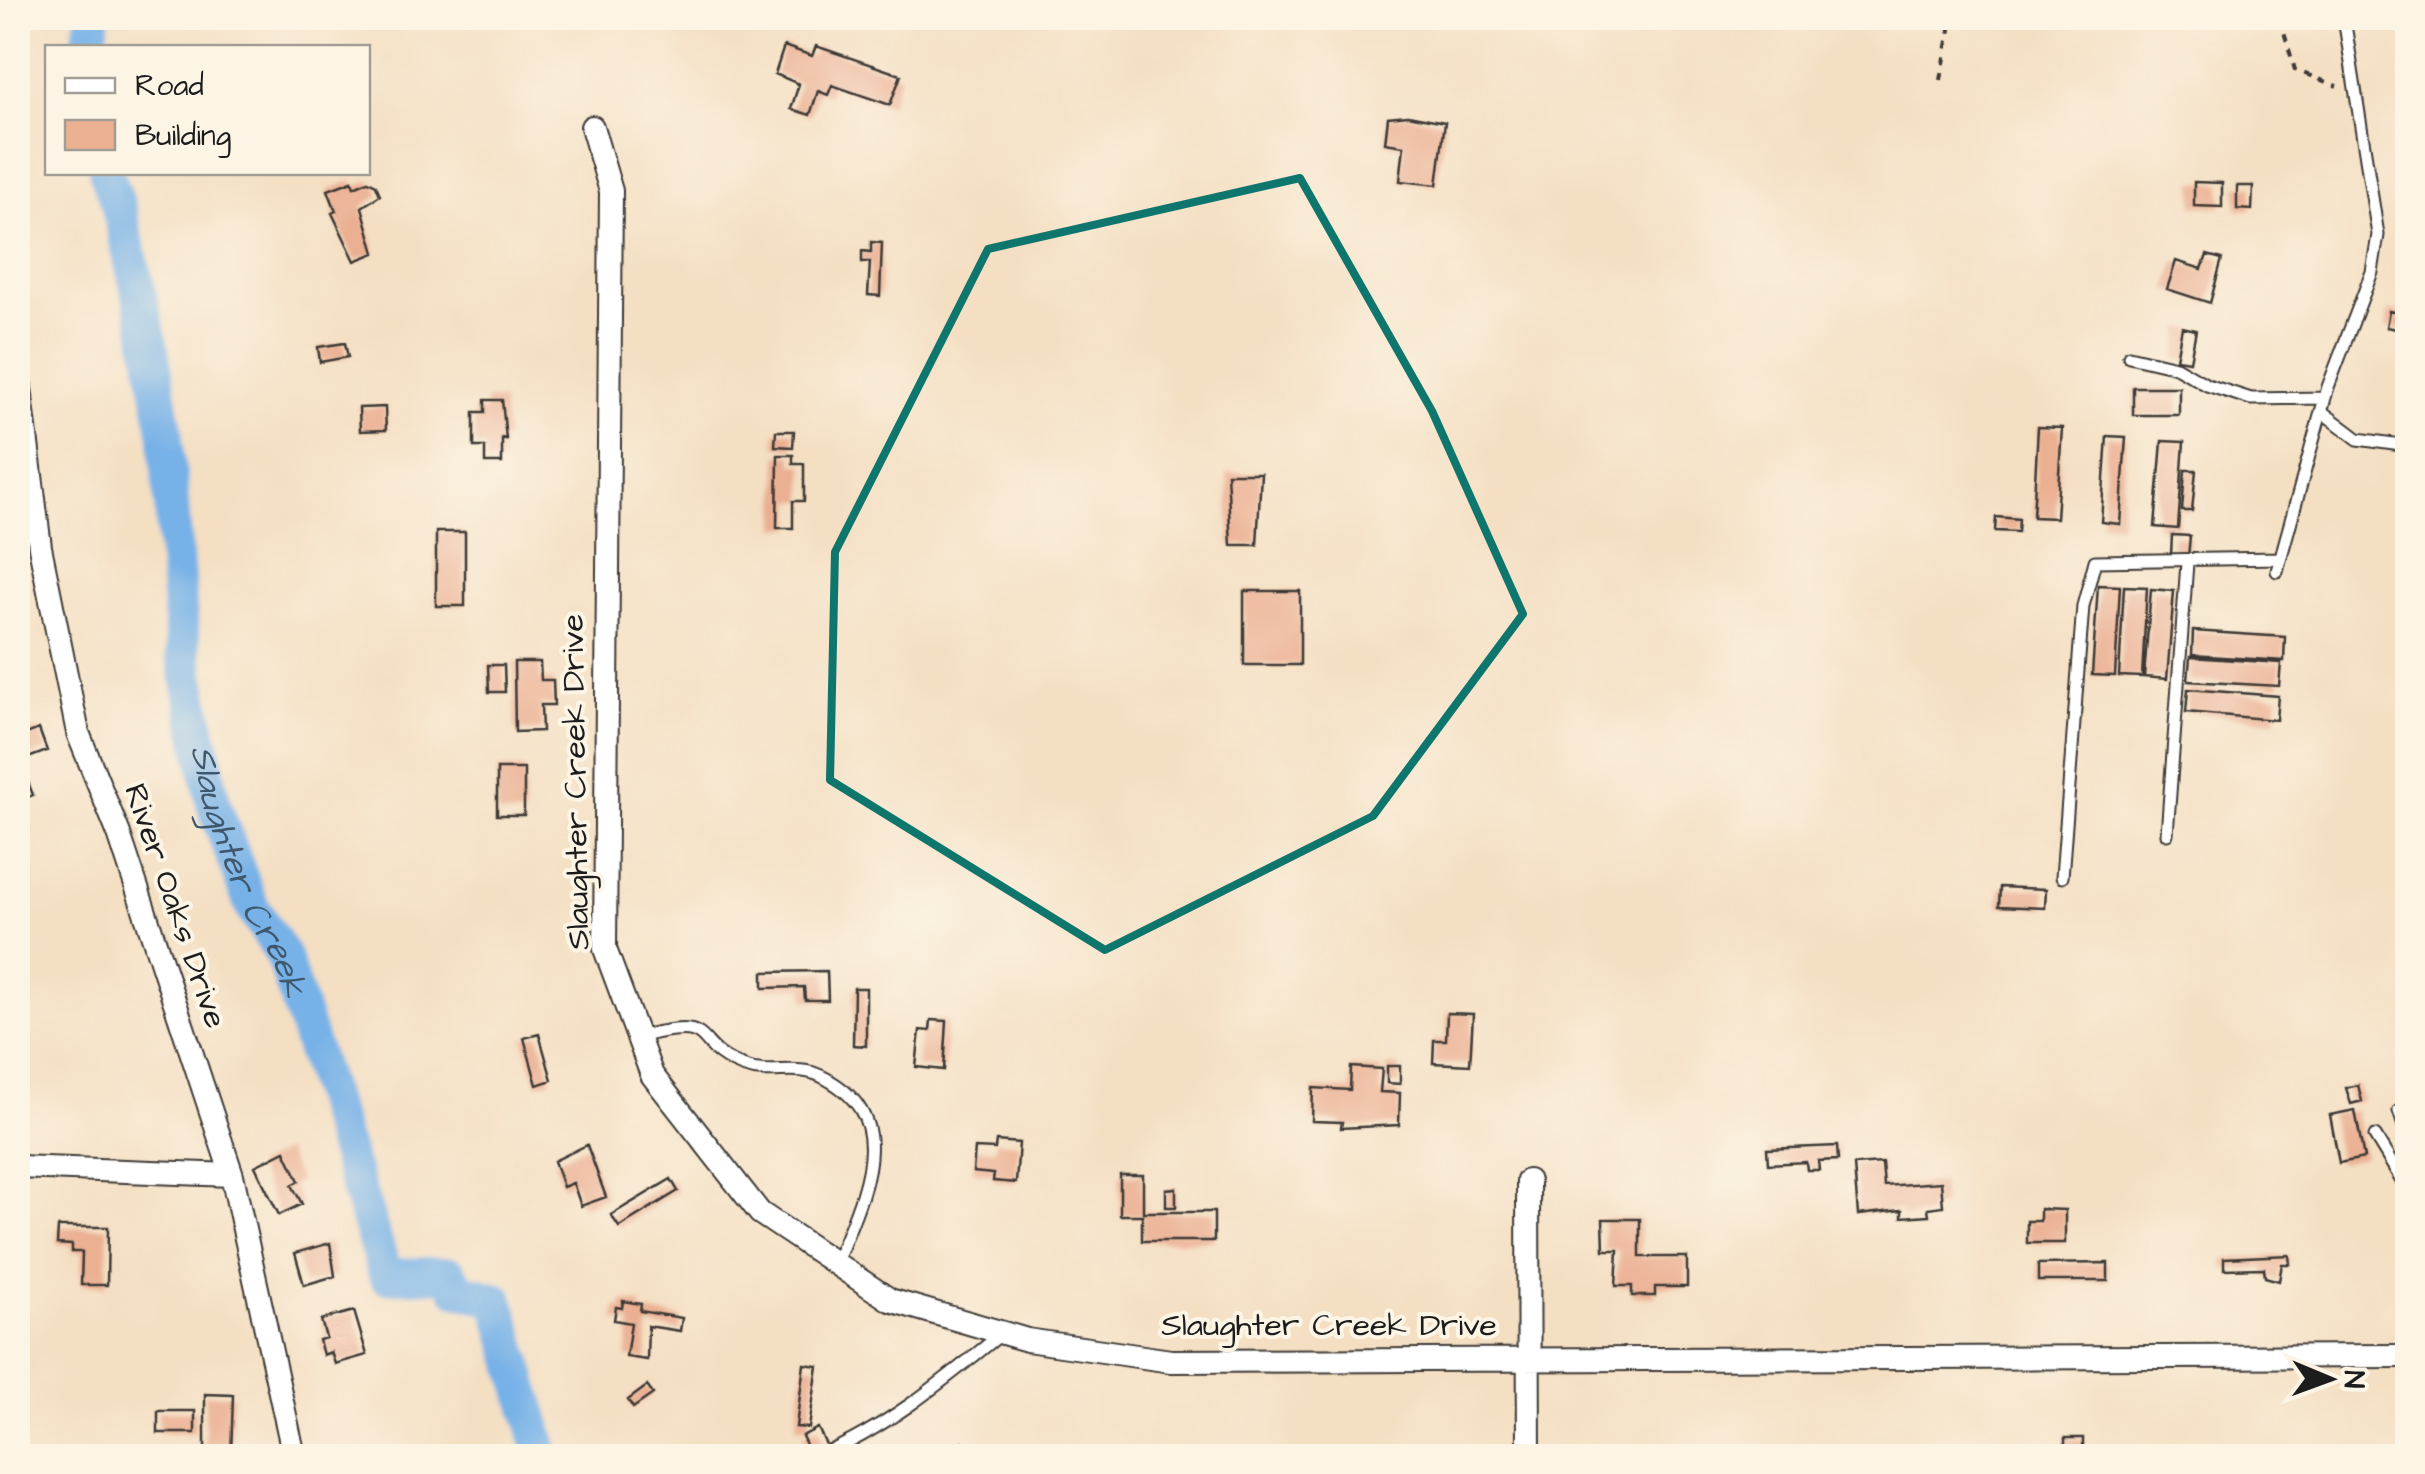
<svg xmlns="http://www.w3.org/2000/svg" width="2425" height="1474" font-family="'Architects Daughter',sans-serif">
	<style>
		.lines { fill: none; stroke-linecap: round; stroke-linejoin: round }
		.river { stroke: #76b1e7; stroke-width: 35 }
		.building { fill: #ebaf92 }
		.lane-casing { stroke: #3c3935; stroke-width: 15 }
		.street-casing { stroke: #3c3935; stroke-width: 26 }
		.path { stroke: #3c3935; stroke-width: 4; stroke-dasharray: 8 8; stroke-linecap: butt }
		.lane { stroke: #fff; stroke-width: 11 }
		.street { stroke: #fff; stroke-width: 22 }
		.marked { fill: none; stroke: #0f766e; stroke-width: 8; stroke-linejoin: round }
		.labels { text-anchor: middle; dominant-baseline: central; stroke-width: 8; stroke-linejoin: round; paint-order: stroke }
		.street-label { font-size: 32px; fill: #1c1c1c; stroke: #fcf5e5 }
		.water-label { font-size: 35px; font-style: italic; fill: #40586d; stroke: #fcf5e5 }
	</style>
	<rect width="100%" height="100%" fill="#fcf5e5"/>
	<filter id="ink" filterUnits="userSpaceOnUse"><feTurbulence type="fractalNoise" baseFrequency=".01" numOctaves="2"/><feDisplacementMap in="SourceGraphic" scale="20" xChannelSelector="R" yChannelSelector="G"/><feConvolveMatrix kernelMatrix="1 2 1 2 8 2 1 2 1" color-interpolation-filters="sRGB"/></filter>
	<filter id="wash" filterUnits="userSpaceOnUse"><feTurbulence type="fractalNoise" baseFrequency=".0048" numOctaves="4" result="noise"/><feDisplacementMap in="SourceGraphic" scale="40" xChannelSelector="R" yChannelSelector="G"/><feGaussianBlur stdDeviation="2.25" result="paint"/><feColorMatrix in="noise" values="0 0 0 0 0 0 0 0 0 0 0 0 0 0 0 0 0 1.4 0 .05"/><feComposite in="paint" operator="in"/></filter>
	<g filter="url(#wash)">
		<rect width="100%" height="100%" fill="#f4dfc3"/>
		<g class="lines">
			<g class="river">
				<path d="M88,48L93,18"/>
				<path id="s1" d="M106,172L118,205L148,332L166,433L183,653L214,805L252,907L283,956L386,1276L450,1274L457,1289L497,1300L543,1456"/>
			</g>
		</g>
		<g id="blocks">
			<path class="building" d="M784,46L812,56L816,46L901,75L890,105L832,85L828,95L818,91L810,115L791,109L799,84L775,74Z
				M1408,115L1445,122L1437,185L1400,181L1404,146L1385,143L1388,117Z
				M352,181L354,187L368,181L376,185L380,195L362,207L375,253L355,261L332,213L336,211L328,190Z
				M2194,182L2222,183V207L2194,206Z
				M2237,186H2253L2252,210L2237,209Z
				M871,242L882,243L880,296L868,295L870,262H862V251L871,252Z
				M2207,255L2222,259L2210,303L2167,289L2176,261L2202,269Z
				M2389,311L2408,315L2406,331L2386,327Z
				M2182,327L2196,330L2190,361L2176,359Z
				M345,343L348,357L320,362L318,347Z
				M2133,387H2179V415H2133Z
				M485,400H502L506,439L502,438V463H485V447H474V412H485Z
				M385,407L386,430L360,431L359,408Z
				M2038,427L2062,428L2056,518L2033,517Z
				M776,431H794L793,447L775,446Z
				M2107,436L2126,437L2120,524L2101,522Z
				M2162,441L2184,442L2178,529L2155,527Z
				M778,455H793V464H804V501H793V528H777Z
				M2185,470H2196L2192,511H2182Z
				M1227,473H1261L1257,545H1231Z
				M1996,517L2019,519L2018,532L1995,531Z
				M436,532H465V606H436Z
				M2172,535L2190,536L2188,557L2171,555Z
				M2098,585L2120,586L2115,676L2092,675Z
				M2124,586L2147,587L2142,677L2119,676Z
				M2151,589L2174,591L2167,679L2144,677Z
				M1244,591H1300V665H1244Z
				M2193,631L2285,637L2284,661L2192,655Z
				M2190,657L2281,663L2279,686L2188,681Z
				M514,662H540L541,680H553L554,705H541L542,731L515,732Z
				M488,665H504L505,692H489Z
				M2188,689L2278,696L2276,720L2186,712Z
				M39,729L47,751L20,761L33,795L18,801V737Z
				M497,769H524V815H497Z
				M2000,887L2046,889L2045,908L1999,906Z
				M827,971L828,1000H805L804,987L763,988V972Z
				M854,988H866V1046L853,1045Z
				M1447,1013L1473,1014L1470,1065L1433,1063L1434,1040H1446Z
				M931,1020L947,1021L944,1070L916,1067L920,1030L930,1031Z
				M539,1034L552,1080L537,1085L524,1038Z
				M1387,1066H1400V1084L1387,1083Z
				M1351,1067L1382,1069L1380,1092L1400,1093L1399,1125L1341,1128L1342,1122L1312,1121L1313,1088L1350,1090Z
				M2358,1085L2362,1101L2351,1104L2346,1088Z
				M2355,1110L2364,1158L2339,1163L2330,1115Z
				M996,1141L1019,1143L1016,1183L993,1181L994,1174L973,1172L975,1148L995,1149Z
				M587,1145L606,1197L581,1206L573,1183L563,1187L554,1161Z
				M1837,1146L1838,1160L1818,1161L1819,1170H1807L1806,1162L1768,1164L1767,1149Z
				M285,1151L299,1181L292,1185L302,1204L279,1215L255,1166Z
				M1882,1163L1884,1186L1941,1182L1943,1206L1928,1208L1929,1215L1902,1217V1210L1858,1215L1854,1165Z
				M1120,1175H1143V1212H1214V1241H1142V1215H1120Z
				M671,1179L678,1191L619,1227L611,1215Z
				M1176,1188V1207H1166V1189Z
				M2040,1209L2065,1210V1243H2027V1221H2040Z
				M1603,1219H1640V1257H1687V1287H1655V1296H1632V1286H1616L1618,1250H1604Z
				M58,1227H108L107,1285H81L82,1252H72V1245L57,1244Z
				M330,1243L335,1276L304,1285L295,1253Z
				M2289,1255L2290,1264H2282L2279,1281L2265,1277L2264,1268L2224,1269V1258Z
				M2108,1263V1281H2038V1264Z
				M623,1301L641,1304L640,1311L682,1318L680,1331L648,1326L647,1360L626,1357L631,1323L614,1320L616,1307L622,1308Z
				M354,1311L367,1355L335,1364L331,1352L323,1355L319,1340L326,1338L321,1320Z
				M804,1364L818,1366L809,1428L796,1427Z
				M647,1386L653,1394L633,1408L628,1400Z
				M205,1394L233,1395L231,1456H205Z
				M158,1411H195V1433H158Z
				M818,1428L826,1445L810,1453L802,1436Z
				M2065,1438H2083V1456H2065Z
				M962,1442L971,1456H939Z"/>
		</g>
	</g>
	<g filter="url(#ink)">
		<use href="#blocks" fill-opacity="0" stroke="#3c3935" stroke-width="2.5"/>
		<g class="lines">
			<g class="lane-casing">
				<path id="lane" d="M2129,356L2176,367L2207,385L2251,399L2325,398
					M2321,411L2358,439L2408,446
					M2277,571L2328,387L2372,272L2378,235L2344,18
					M2167,834L2187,563
					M2062,877L2083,606L2095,561L2280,558
					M638,1037C724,1015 686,1046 745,1067C770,1076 797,1064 821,1076C906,1118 861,1197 836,1263
					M2399,1111L2408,1138
					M2375,1136L2408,1190
					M820,1456C888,1427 944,1380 1001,1334"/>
			</g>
			<g class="street-casing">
				<path id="street" d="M592,127L611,191L605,949L652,1075L760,1213L890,1300L1027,1340L1171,1361L2408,1356
					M18,372L40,547L78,733L119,834L232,1175L294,1456
					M18,1167L232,1175
					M1528,1181L1529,1456"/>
			</g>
			<path class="path" d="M2280,18L2295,70L2337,86
				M1941,80L1952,18"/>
			<use href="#lane" class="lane"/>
			<use href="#street" class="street"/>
		</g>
	</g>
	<path class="marked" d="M1300,178L1432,411L1523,614L1373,816L1105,950L830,780L835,552L988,249Z"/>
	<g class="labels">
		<g class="street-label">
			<text transform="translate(576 782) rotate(-91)">Slaughter Creek Drive</text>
			<text transform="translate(175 906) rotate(71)">River Oaks Drive</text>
			<text x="1329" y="1325">Slaughter Creek Drive</text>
		</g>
		<g class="water-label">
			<text stroke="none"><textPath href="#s1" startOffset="718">Slaughter Creek</textPath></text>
		</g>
	</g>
	<rect width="2425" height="1474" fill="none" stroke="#fcf5e5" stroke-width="60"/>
	<rect x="45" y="45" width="325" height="130" fill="#fcf5e5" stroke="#a29e95" stroke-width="2.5"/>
	<rect x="65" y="78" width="50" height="15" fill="#ffffff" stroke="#a29e95" stroke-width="2.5"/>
	<text x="135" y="95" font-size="30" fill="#1c1c1c">Road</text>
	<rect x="65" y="120" width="50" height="30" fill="#ebaf92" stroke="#a29e95" stroke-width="2.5"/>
	<text x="135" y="145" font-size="30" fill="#1c1c1c">Building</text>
	<g transform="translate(2330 1379) rotate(91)" stroke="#fcf5e5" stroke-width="8" paint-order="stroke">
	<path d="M0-8L18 38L0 25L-18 38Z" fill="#1c1c1c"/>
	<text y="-15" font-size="28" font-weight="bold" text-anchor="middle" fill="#1c1c1c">N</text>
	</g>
</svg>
